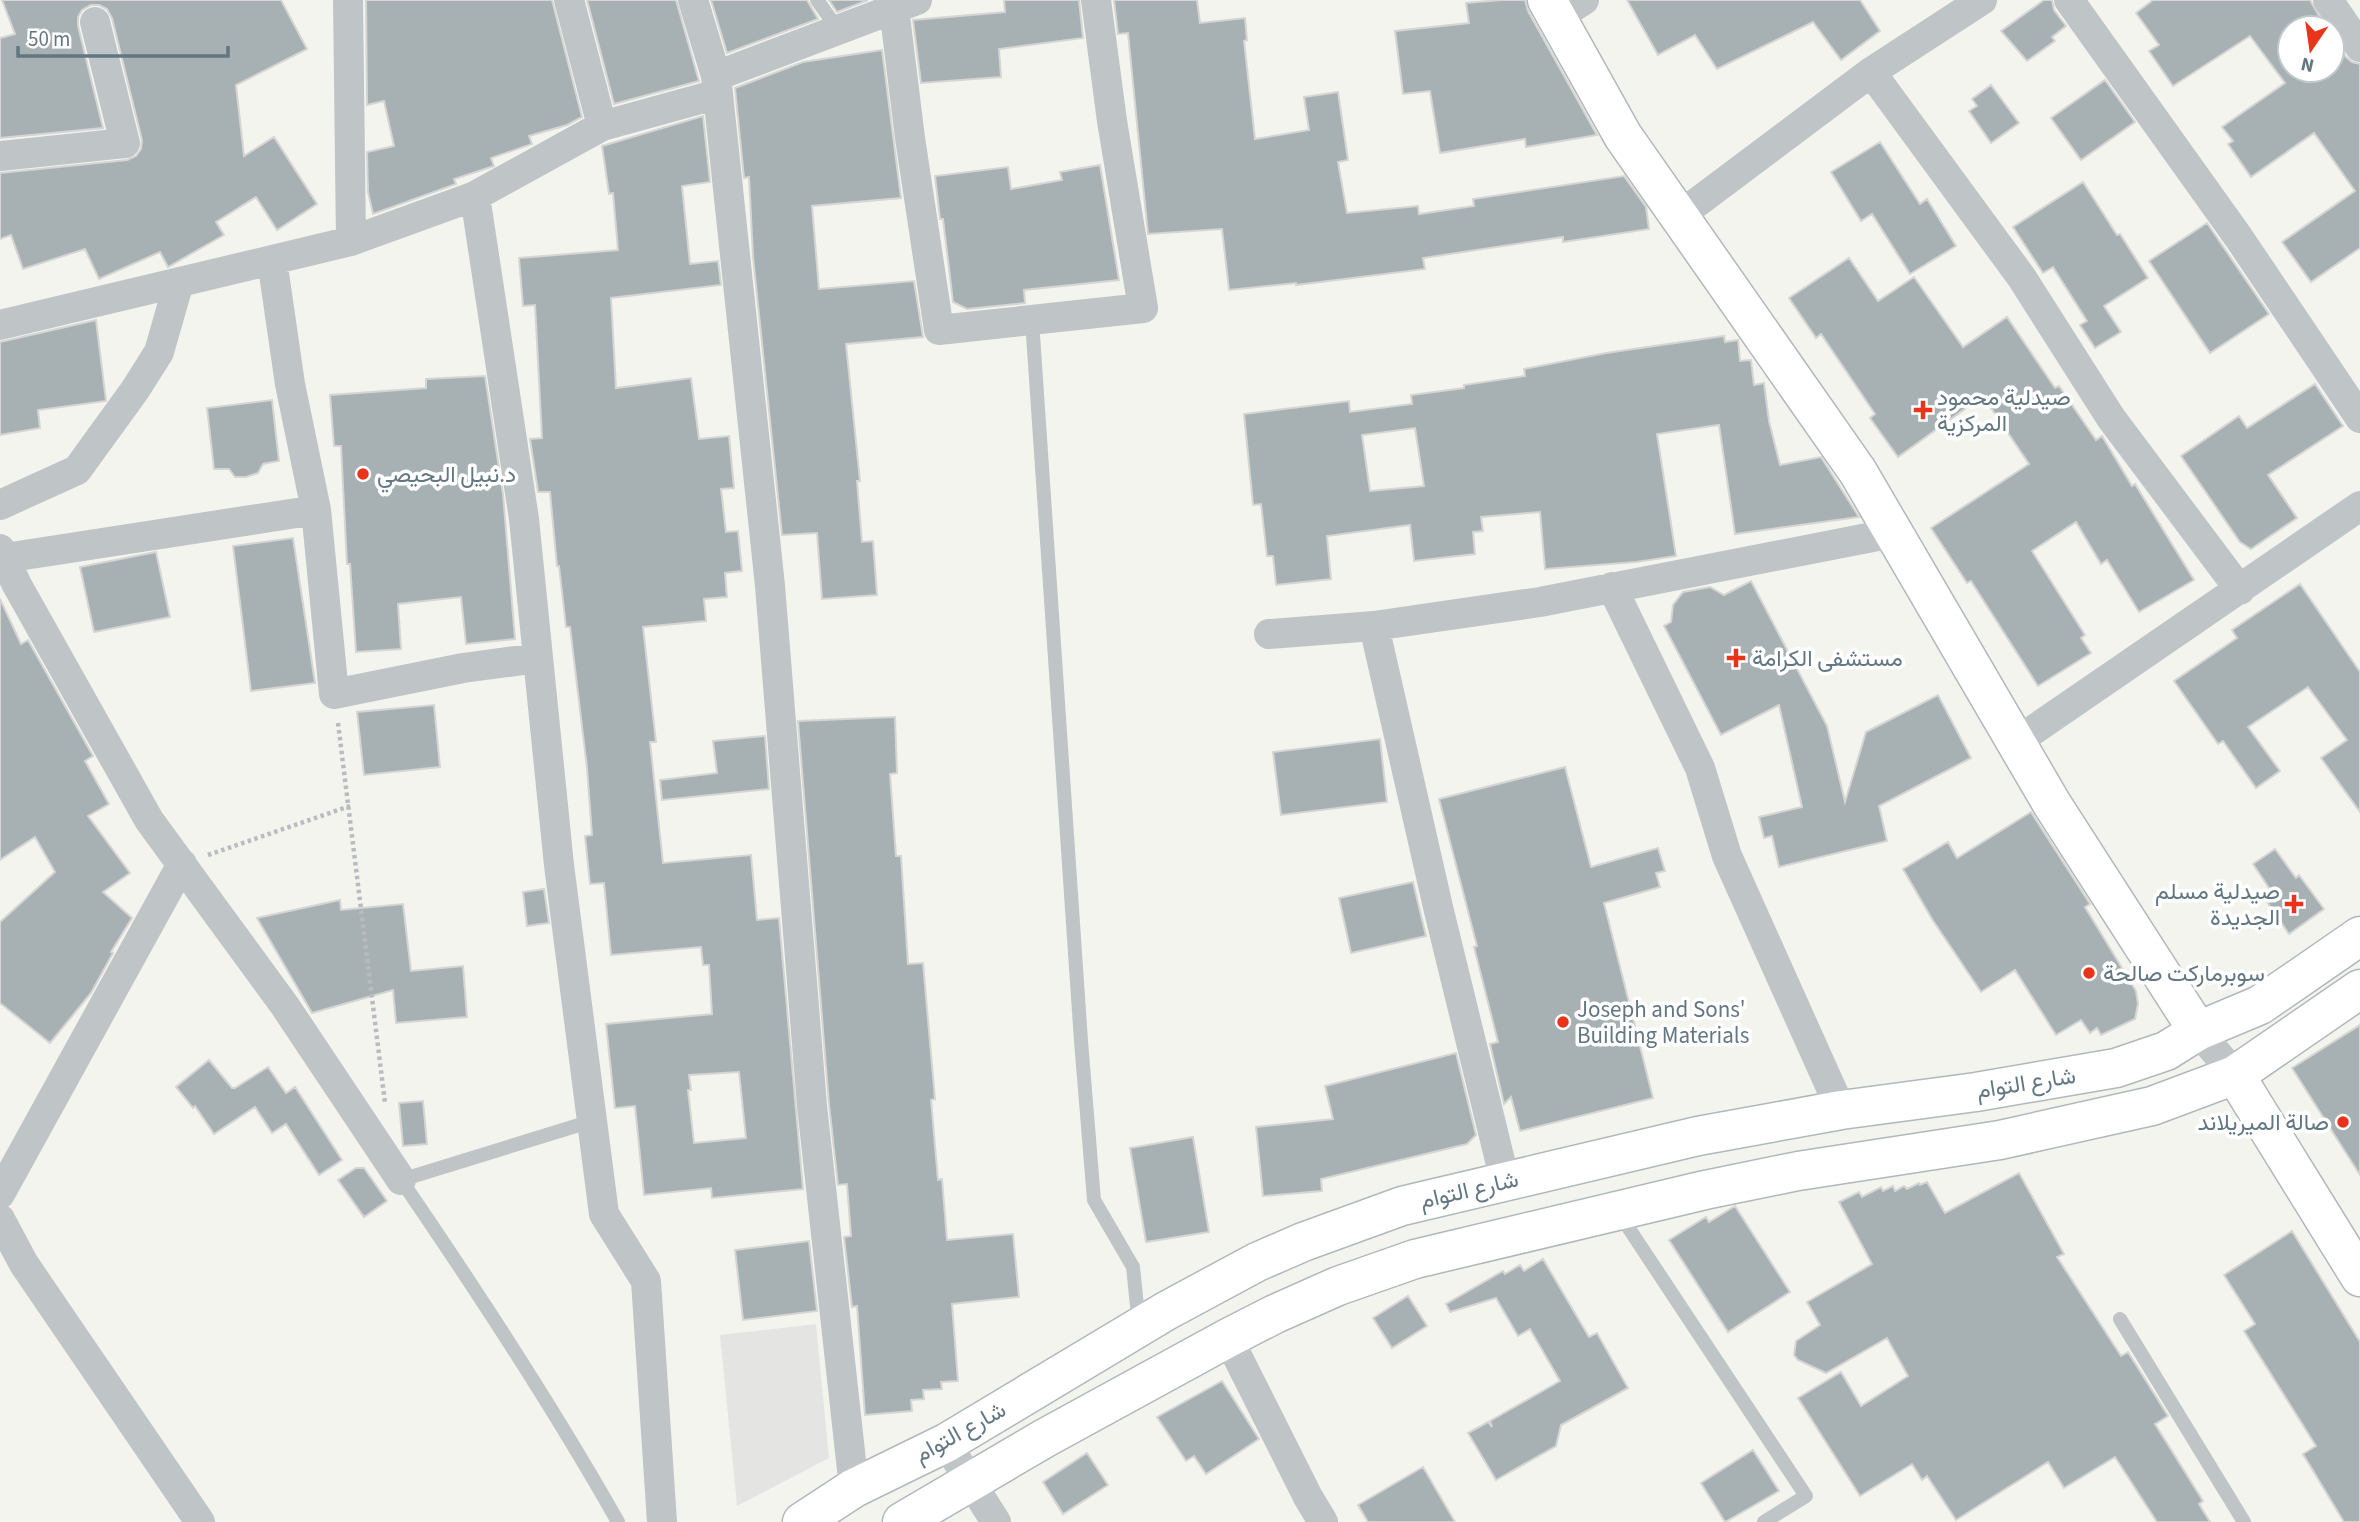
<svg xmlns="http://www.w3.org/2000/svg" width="2360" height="1522" font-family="'Source Sans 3',Vazirmatn,sans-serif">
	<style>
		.built { fill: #e4e5e3 }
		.building { fill: #a7b1b4; stroke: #d5d5d3; stroke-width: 2; fill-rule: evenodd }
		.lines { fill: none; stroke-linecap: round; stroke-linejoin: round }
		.secondary-casing { stroke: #b1b8bb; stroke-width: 41 }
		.path { stroke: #b9bcbe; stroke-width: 4.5; stroke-dasharray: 3.5 3.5; stroke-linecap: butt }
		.lane { stroke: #bfc4c6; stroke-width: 14 }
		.street { stroke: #bfc4c6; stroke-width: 30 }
		.secondary { stroke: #fff; stroke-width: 38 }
		.poi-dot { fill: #e9341a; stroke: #fff; stroke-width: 2.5 }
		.labels { text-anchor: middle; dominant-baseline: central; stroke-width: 7; stroke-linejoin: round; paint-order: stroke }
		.poi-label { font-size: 23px; fill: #627782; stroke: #fff; text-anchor: start }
		.street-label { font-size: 23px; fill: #627782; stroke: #fff }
	</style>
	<rect width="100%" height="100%" fill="#f4f4ef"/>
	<path class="built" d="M816,1324L829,1458L737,1506L720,1335Z"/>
	<path class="building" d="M2,0H281L307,49L236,85L244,156L274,137L317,204L277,230L256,197L216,222L224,235L168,267L160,252L99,279L85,249L23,269L11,235L0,239V173L127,160L136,156L141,149L142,140L112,18L107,9L99,5H91L82,10L78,17V26L103,128L0,138V38L15,34Z
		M366,0H552L582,117L567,125L529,136L532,144L491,158L494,166L454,179L456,184L373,214L368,192L367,152L394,146L384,101L367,105Z
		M587,0H676L699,81L614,104Z
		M711,0H807L818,19L727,53Z
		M829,0H868L837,12Z
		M1004,0H1079L1083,38L999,49L1001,77L921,83L913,20L1005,12Z
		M1114,0H1197L1200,23L1245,18L1247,40L1244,41L1255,139L1309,130L1304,97L1338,92L1348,160L1338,162L1347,213L1418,206L1419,214L1474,206L1473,199L1624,176L1646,207L1649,229L1563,242V237L1423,258L1425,269L1296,285V283L1229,290L1222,229L1148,234L1128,33L1118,34Z
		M1501,0H1525L1528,11L1597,135L1526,147L1525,139L1440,153L1430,91L1403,94L1395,31L1469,23L1466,3Z
		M1627,0H1860L1880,31L1841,60L1813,22L1717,69L1695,35L1658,55Z
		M2044,0H2052L2054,10L2066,26L2052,37L2055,41L2027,61L2001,31Z
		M2153,0H2310L2326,28H2290V70H2332V37L2346,57L2352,62L2360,64V248L2311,282L2282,242L2355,191L2314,133L2251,177L2228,144L2233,141L2222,127L2285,83L2250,36L2173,86L2149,51L2159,45L2136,13Z
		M882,50L901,198L812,206L819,289L914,281L923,337L846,344L860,481H857L862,542L873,541L877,595L822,599L817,533L782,535L753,257L749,177L744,178L735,88L803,62Z
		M2105,80L2135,122L2081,160L2051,118Z
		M1991,85L2019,123L1991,143L1969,111L1977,106L1972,99Z
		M703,116L710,182L682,186L690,264L718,261L721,285L611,298L616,388L691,378L699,439L729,436L734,488L721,489L726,532L738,531L742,571L725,573L727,597L704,599L706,621L643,627L656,742H650L663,863L751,855L757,920L779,918L803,1189L712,1198L711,1188L644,1195L635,1106L615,1108L606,1024L712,1014L709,965H703L701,947L611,955L604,883L590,884L585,836L592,835L587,768L570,627H566L559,566H557L550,492H538L530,439L542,438L535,305L523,306L519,258L618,250L613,193L609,194L602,146ZM739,1072L746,1138L694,1143L688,1090H691L689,1075Z
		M1880,142L1920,204L1927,199L1956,246L1910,274L1872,214L1861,221L1831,172Z
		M1100,165L1119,280L1024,290L1025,303L967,309L953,302L943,219H940L935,176L1008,167L1011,189L1062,180L1060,172Z
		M2083,182L2117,235L2120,234L2148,278L2104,306L2121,332L2095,348L2080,325L2087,321L2053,267L2043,273L2013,227Z
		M2207,223L2269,314L2210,353L2149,261Z
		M1849,258L1878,301L1914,277L1963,347L2007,317L2055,388L2059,386L2096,440L2102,436L2132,486L2135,484L2194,580L2139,612L2107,560L2101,564L2076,522L2032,551L2085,635L2081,638L2091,653L2038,686L1971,581L1967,583L1931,528L2029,464L1983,396L1898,457L1870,418L1875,414L1821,334L1816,338L1789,298Z
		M96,320L106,401L38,410L40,428L0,435V342Z
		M1724,336L1725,342L1738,340L1740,361L1751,360L1754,385L1764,383L1769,421L1780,465L1821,457L1859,517L1735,534L1719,425L1657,434L1676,556L1636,562L1545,569L1540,512L1481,517L1483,531L1473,532L1475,554L1414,561L1410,525L1327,536L1331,579L1276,585L1273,556H1267L1261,504L1253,505L1244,414L1349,401L1350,412L1412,404L1411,395L1464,388V385L1525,376L1524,369L1606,353ZM1415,428L1424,486L1370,491L1362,435Z
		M485,376L503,494L515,639L466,644L461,597L398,604L401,649L356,652L350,564H347L341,446H334L330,395L426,388V379Z
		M2315,384L2343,426L2268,475L2297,518L2251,549L2240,542L2181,456L2239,416L2247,428Z
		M272,400L279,461L263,464L258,473L246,477H235L229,469H214L207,408Z
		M293,538L315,683L251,691L233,546Z
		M156,552L170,617L94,632L80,567Z
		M1751,581L1827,726L1845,802L1866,732L1938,695L1971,758L1879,806L1887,841L1779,867L1772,836L1764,838L1759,817L1802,807L1779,705L1721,735L1664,626L1671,622L1673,605L1683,592L1710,587L1724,595Z
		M2300,584L2360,672V812L2321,758L2347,740L2308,687L2248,727L2280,771L2256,788L2223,741L2218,744L2174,681L2237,638L2232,630Z
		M0,599L21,644L28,640L93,756L85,761L109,804L88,816L130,873L103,892L132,918L111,952L113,953L91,993L50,1043L0,1003V922L55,872L35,837L0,860Z
		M434,705L440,767L364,775L357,712Z
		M895,717L897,773L890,774L896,856H901L908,964L923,963L935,1099L931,1100L938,1180L942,1179L947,1240L1013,1234L1019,1297L952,1304L958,1381L941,1382L942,1389L923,1390L924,1399L911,1400L912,1411L865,1415L857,1306L852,1307L844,1237L851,1236L847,1184L838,1185L829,1104L798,721Z
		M765,736L769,789L662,800L660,780L717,773L713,741Z
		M1380,739L1387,802L1281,815L1273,752Z
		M1565,767L1591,867L1658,848L1665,871L1656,873L1660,887L1604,903L1653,1098L1520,1131L1511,1097L1504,1104L1490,1044L1498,1042L1474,947L1477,946L1439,799Z
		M2031,812L2090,904L2085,907L2136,991L2138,1004L2135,1019L2101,1035L2097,1028L2090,1033L2081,1020L2056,1035L2015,970L1981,992L1932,919L1903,869L1948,842L1957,858Z
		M2275,849L2296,878L2299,875L2324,909L2289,934L2265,899L2273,894L2253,864Z
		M1413,882L1426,936L1351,953L1339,898Z
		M544,889L549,923L527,926L523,892Z
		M340,900L341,910L403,904L411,971L463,966L467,1017L396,1023L393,990L312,1013L257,918Z
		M2360,1025V1175L2292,1068Z
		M1456,1053L1476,1135L1467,1144L1321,1179L1322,1191L1263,1196L1256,1127L1333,1119L1325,1086Z
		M209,1060L232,1088H235L268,1067L286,1093L295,1087L342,1160L319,1175L286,1124L272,1133L255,1107L214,1134L195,1106L193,1108L176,1087Z
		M423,1101L427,1144L403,1146L399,1103Z
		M1193,1137L1209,1232L1146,1242L1130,1148Z
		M356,1168H364L387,1201L364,1217L338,1180Z
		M2019,1173L2064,1254L2057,1257L2121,1356L2128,1352L2168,1416L2155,1424L2203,1501L2199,1504L2210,1522H2157L2115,1457L2064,1488L2048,1462L1956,1520L1927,1476L1922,1480L1912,1464L1860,1496L1798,1398L1841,1372L1861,1406L1908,1376L1887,1338L1826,1373L1798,1360L1794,1355L1796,1341L1820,1325L1807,1302L1872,1264L1839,1202L1859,1192L1862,1197L1881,1187L1883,1191L1893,1186L1895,1191L1904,1186L1907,1189L1919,1183L1920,1185L1927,1182L1945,1213Z
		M1735,1206L1790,1292L1728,1332L1669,1240L1706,1217L1709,1222Z
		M2292,1231L2360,1342V1522H2344L2303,1454L2316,1446L2244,1331L2255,1324L2224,1275Z
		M809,1241L817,1311L743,1320L735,1250Z
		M1543,1259L1589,1337L1597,1333L1628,1388L1561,1425L1556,1446L1496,1480L1468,1433L1488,1422L1492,1427L1490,1421L1560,1381L1530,1329L1518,1336L1496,1298L1450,1312L1446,1304L1503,1271L1505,1274L1520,1265L1524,1271Z
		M1408,1296L1427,1326L1392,1348L1373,1318Z
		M1222,1381L1259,1439L1206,1474L1194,1456L1186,1461L1157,1417Z
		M1753,1450L1779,1491L1725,1522L1701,1483Z
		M1087,1453L1108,1485L1063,1514L1043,1482Z
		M1423,1467L1455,1522H1368L1358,1505Z"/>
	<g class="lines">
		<g class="secondary-casing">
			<path id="secondary" d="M1547,0L1623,136L1858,472L2052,804L2198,1031
				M2235,1075L2360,1277
				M802,1522L854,1488L946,1443L1166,1311L1257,1262L1303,1242L1402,1206L1698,1136L1841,1110L1976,1092L2116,1068L2166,1051L2198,1031L2260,1005L2360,936
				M902,1522L1045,1438L1228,1338L1275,1314L1338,1286L1415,1259L1705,1190L1798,1171L2000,1140L2152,1106L2235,1075L2360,989"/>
		</g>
		<path class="path" d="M338,723L385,1103
			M208,855L350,806"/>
		<path class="lane" d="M817,0L839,31
			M1032,320L1081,1041L1094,1200L1133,1267L1139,1325
			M592,1121L401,1180C477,1291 552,1405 618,1522
			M1618,1212L1806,1496L1764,1522
			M2120,1319L2244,1522"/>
		<path class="street" d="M348,0L351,241
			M569,0L602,126
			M693,0L716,76
			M2069,0L2239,238L2360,418
			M2328,0L2360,47
			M894,8L910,138L939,330L1143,308L1112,121L1096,0
			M1557,17L1584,0
			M1871,72L2022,278L2111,418L2240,590
			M718,94L770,586L812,1106L854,1488
			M0,156L125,143L95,22
			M475,196L524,519L559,865L604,1214L646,1281L662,1522
			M1679,216L1871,72L1982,0
			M272,260L351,241L475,196L602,126L718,94L716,76L917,0
			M0,325L272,260L290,384L316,510L334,694L463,668L538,658
			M0,505L77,470L135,390L159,352L179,282
			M0,549L17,585L149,820L285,1006L401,1180
			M5,558L316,510
			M1612,587L1700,768L1727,856L1841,1110
			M1374,626L1438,907L1505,1181
			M1269,634L1374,626L1540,602L1893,533
			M2016,742L2360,506
			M2198,1031L2235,1075
			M0,1194L182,864
			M0,1219L24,1264L200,1522
			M1228,1338L1308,1497L1323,1522
			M946,1443L996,1522"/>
		<use href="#secondary" class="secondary"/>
	</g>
	<g class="poi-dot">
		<path d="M1919.5 399.5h7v7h7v7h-7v7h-7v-7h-7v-7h7z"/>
		<circle cx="363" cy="474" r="7"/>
		<path d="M1732.5 647.5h7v7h7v7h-7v7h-7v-7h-7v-7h7z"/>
		<path d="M2290.5 893.5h7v7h7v7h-7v7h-7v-7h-7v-7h7z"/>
		<circle cx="2089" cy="973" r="7"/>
		<circle cx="1563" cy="1022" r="7"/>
		<circle cx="2343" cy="1122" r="7"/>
	</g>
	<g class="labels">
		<g class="poi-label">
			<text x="1937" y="397">صيدلية محمود<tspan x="1937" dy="26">المركزية</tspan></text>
			<text x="377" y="474">د.نبيل البحيصي</text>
			<text x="1752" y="658">مستشفى الكرامة</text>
			<text x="2280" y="891" text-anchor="end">صيدلية مسلم<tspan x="2280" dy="26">الجديدة</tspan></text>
			<text x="2103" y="973">سوبرماركت صالحة</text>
			<text x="1577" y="1009">Joseph and Sons'<tspan x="1577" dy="26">Building Materials</tspan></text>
			<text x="2329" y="1122" text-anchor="end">صالة الميريلاند</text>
		</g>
		<g class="street-label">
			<text transform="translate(2026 1083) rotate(-9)">شارع التوام</text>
			<text transform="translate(1469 1190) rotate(-13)">شارع التوام</text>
			<text transform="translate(960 1432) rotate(-29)">شارع التوام</text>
		</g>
	</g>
	<g transform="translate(2311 49) rotate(193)"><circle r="33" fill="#ffffff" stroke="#c0c9cd" stroke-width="2"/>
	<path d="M0-5L12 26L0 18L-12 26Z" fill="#e9341a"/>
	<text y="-10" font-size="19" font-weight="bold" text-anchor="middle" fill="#627782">N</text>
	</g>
	<path d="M18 46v10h210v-10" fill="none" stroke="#627782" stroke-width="3.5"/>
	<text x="28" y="46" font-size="21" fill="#627782" stroke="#ffffff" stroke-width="5" paint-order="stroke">50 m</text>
</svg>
